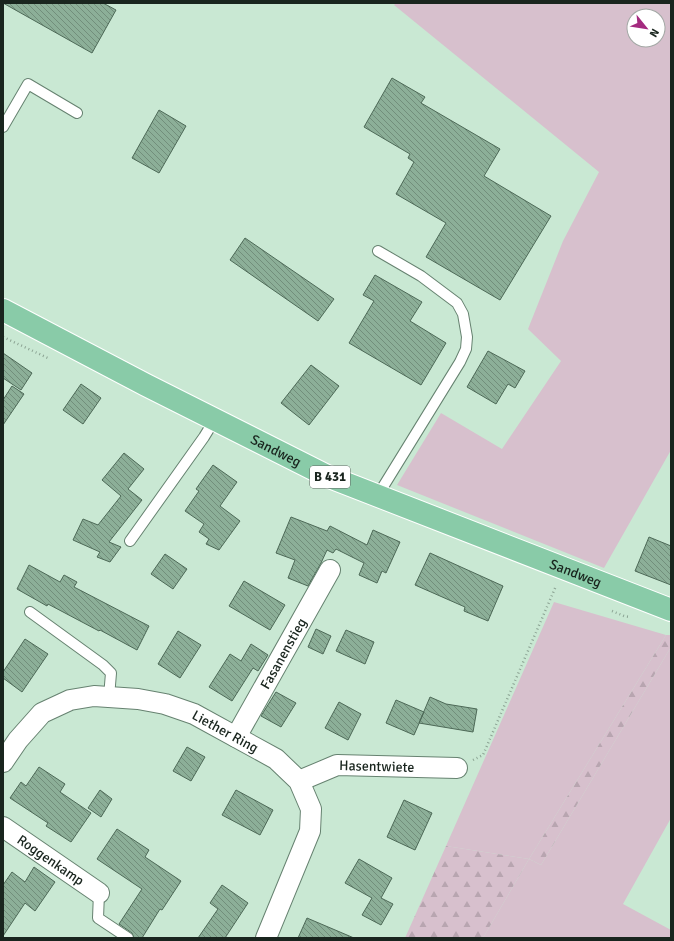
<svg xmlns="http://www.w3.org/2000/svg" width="674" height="941" font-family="Signika,sans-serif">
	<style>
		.green { fill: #d7c0cd; fill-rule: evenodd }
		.forest { fill: url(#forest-firs) }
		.building { fill: url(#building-back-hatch); stroke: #4d6957 }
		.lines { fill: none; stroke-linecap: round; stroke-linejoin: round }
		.lane-casing { stroke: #668270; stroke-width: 12 }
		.street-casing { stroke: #668270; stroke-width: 22 }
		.primary-casing { stroke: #fff; stroke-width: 24 }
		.path { stroke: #8ca494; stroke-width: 2.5; stroke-dasharray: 1 3; stroke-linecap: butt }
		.lane { stroke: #fff; stroke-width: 10 }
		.street { stroke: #fff; stroke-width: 20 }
		.primary { stroke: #89cba8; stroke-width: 22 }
		.labels { text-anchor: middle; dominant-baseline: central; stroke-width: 3; stroke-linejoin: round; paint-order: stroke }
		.shield { fill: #fff; stroke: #5e6662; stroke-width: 1 }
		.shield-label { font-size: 13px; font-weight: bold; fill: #19251e }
		.street-label { font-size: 14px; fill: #19251e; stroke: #fff }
	</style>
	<defs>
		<pattern id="forest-firs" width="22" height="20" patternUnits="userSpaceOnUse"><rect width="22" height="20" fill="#d7c0cd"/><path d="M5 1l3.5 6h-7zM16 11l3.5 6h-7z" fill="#b8a5b0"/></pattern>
		<pattern id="building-back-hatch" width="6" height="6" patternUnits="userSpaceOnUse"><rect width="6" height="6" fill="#8caf98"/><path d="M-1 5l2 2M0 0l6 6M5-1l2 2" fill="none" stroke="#728e7b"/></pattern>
	</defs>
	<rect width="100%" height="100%" fill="#c9e8d3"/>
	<path class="green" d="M396,3H671V450L604,568L397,485L441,413L502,449L561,361L528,329L563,241L599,172L394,5ZM634,16H658V40H634Z
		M554,602L666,635L529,859L541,865L671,647V818L623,904L671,930V938H483L529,859L446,846Z"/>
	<path class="forest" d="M666,635H671V647L541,865L529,859L483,938H405L446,846L529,859Z"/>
	<path class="building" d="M3,3H103L116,10L92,53Z
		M392,78L425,97L421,103L500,149L484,176L551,216L500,300L426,257L446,223L396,194L414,162L408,158L410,154L364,127Z
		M159,110L186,126L159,173L132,158Z
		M245,238L334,299L318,321L230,260Z
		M375,275L422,302L410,321L446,343L421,385L349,343L374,301L363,295Z
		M488,351L525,371L515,388L508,384L496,404L467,387Z
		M3,353L32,373L21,390L3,378Z
		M311,365L339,386L309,425L281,403Z
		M81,384L101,398L83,424L63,410Z
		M12,386L24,394L3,425V400Z
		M124,453L144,469L128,489L142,500L109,542L121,547L110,562L97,557L100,552L73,540L83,519L98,525L121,496L102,480Z
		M213,465L237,482L220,506L240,521L219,550L206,544L209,539L199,532L204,524L185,511L199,491L196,489Z
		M291,517L327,531L330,526L367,545L373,530L400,542L386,573L382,571L377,583L359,575L364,563L336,549L333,553L327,550L321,563L308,586L288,578L295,560L276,553Z
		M649,537L671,546V585L635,571Z
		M430,553L503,586L488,621L464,611L465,607L415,585Z
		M165,554L187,569L173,589L151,574Z
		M29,565L60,582L64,575L77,582L74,587L149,626L137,650L100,630L99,631L48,604L47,606L17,589Z
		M244,581L285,605L270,630L229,606Z
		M316,629L331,636L323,654L308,647Z
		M346,630L374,642L365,664L336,651Z
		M178,631L201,645L180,678L158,664Z
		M25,639L48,654L22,692L3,678V672Z
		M251,644L268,655L258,671L253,668L232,701L209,687L230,654L241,661Z
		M276,692L296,703L281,727L261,716Z
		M430,697L446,704L477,709L473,732L419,723Z
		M396,700L424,712L414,735L386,723Z
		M339,702L361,714L348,740L325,728Z
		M187,747L205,757L191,781L173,771Z
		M39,767L65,784L60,792L91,813L71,842L46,826L48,823L10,798L21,782L26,786Z
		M100,790L112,799L101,817L88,808Z
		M236,790L273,810L260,835L222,815Z
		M404,800L432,813L415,850L387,837Z
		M117,829L149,850L145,857L181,881L162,910L160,909L142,938H134L132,933L119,924L142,889L97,859Z
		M359,859L392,878L381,898L393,904L381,925L362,915L372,898L345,883Z
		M34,867L55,882L35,911L25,903L3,936V885L12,872L25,882Z
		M222,885L248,903L225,938H198L218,909L210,903Z
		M307,918L354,938H298Z"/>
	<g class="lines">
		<g class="lane-casing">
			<path id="lane" d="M3,127L28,84L77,113
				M378,251L421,276L457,303L463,314L467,337L466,349L460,362L378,495
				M130,541L204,437L215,419
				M30,612L103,665L111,673L109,697
				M99,893L98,918L128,938"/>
		</g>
		<g class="street-casing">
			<g id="street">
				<path id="s1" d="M236,737L330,570"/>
				<path id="s2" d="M3,762L18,740L42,713L70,700L94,696L138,699L165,704L194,714L276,759L299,781L311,809L310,831L266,938"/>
				<path id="s3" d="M299,781L337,765L457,768"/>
				<path id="s4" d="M3,827L99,893"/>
			</g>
		</g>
		<g class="primary-casing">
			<g id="primary">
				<path id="s5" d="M3,310L146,385L327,476L671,610"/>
			</g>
		</g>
		<path class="path" d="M3,337L50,359
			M612,611L624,616L630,617
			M473,760L483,755L556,586"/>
		<use href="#lane" class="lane"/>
		<use href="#street" class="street"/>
		<use href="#primary" class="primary"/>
	</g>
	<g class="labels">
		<rect class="shield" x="310" y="466" width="40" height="22" rx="3"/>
		<g class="shield-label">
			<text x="330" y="477">B 431</text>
		</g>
		<g class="street-label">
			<text stroke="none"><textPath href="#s5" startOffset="307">Sandweg</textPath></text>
			<text stroke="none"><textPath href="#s5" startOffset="631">Sandweg</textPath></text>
			<text stroke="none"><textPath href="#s1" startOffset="96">Fasanenstieg</textPath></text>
			<text stroke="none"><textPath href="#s2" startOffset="256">Liether Ring</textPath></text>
			<text stroke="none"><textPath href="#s3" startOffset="81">Hasentwiete</textPath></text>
			<text stroke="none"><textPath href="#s4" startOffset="58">Roggenkamp</textPath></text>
		</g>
	</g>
	<rect width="674" height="941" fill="none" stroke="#19251e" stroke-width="8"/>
	<g transform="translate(646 28) rotate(120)"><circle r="19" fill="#ffffff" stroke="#a3a8a5"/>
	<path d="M0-3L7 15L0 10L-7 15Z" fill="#a42a7f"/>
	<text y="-6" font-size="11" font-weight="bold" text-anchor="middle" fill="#19251e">N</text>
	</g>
</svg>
